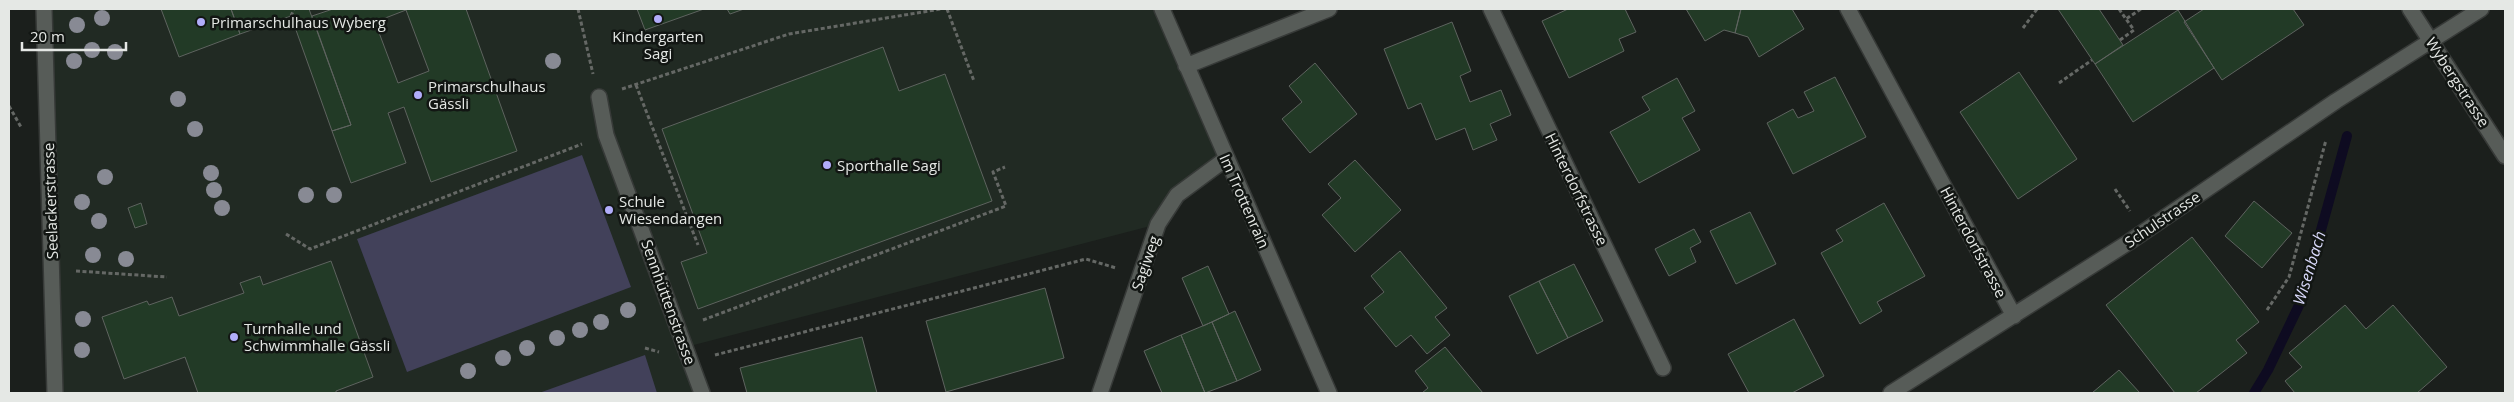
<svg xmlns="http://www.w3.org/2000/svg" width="2514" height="402" font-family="'Open Sans',sans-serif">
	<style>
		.built { fill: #212a23 }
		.green { fill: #42415a }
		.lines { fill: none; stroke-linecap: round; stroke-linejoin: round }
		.stream { stroke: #0e0b21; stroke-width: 10 }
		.building { fill: #223a26; stroke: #5e635f; fill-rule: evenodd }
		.minor-casing { stroke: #373a38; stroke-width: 18 }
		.path { stroke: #656865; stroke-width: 3; stroke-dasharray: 4 2.5; stroke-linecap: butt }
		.minor { stroke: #575c58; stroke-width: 15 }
		.tree { fill: #888a94 }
		.poi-dot { fill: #b1adfa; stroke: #121613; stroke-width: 2 }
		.labels { text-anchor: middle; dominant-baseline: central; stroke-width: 5; stroke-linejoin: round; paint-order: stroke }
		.poi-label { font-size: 15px; fill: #e5e8e5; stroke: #121613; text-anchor: start }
		.street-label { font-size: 15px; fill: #e5e8e5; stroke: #121613 }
		.water-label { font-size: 16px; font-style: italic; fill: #d9d9fa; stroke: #121613 }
	</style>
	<rect width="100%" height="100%" fill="#1b1f1c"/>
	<path class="built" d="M44,9H1162L1227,158L1177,195L1158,224L686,347L700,393H61Z"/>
	<path class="green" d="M582,155L631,287L407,372L357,239Z
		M645,355L657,393H539Z"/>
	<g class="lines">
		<path class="stream" d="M2254,393L2268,370L2302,299L2347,136"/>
	</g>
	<path class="building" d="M161,9H231L240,34L179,57Z
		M231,9H309L351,125L332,131L291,16L240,34Z
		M333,9H466L517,151L431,182L404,107L388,113L406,163L351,183L332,131L351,125L312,16ZM406,10L429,71L398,83L375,22Z
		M637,9H704L645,30Z
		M727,9H744L730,14Z
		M1568,9H1625L1636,32L1619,39L1624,51L1569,78L1542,21Z
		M1686,9H1741L1735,33L1724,30L1705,41Z
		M1741,9H1792L1804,29L1759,57L1748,37L1735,33Z
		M2058,9H2099L2123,45L2095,64Z
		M2204,9H2293L2304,25L2222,80L2184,22Z
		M2178,10L2214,68L2133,122L2095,64Z
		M1452,22L1471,71L1460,76L1470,102L1501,90L1511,115L1490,124L1497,140L1473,150L1465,128L1436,140L1421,103L1408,109L1384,49Z
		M883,47L899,91L945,74L992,201L698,309L681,262L707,253L662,129Z
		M1315,63L1357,114L1310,153L1282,119L1302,102L1289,86Z
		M2019,72L2077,159L2018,199L1960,112Z
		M1835,77L1866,137L1793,174L1767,123L1793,109L1798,118L1814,111L1804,92Z
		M1677,78L1695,111L1682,118L1700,150L1639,183L1610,132L1650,110L1642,97Z
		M1355,160L1401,210L1355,252L1322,215L1341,198L1328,184Z
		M2254,201L2292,233L2262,268L2225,236Z
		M141,203L147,224L135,228L128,208Z
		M1884,203L1925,276L1877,302L1882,311L1860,324L1821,253L1843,241L1836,230Z
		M1750,212L1776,264L1736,284L1710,231Z
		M1694,229L1701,242L1690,248L1696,262L1669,276L1655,249Z
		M2192,237L2259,322L2236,340L2247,353L2196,393H2175L2106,305Z
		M1400,251L1447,308L1435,317L1450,335L1427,354L1411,335L1396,347L1364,308L1384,292L1371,276Z
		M331,261L373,377L336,391V393H198L185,357L124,379L102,317L147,301L149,305L172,297L179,316L244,293L240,283L260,276L263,285Z
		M1574,264L1603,321L1568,338L1539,281Z
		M1208,266L1229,314L1203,326L1182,278Z
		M1539,281L1568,338L1537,354L1509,296Z
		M1045,288L1064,358L946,392L926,321Z
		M2345,305L2366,329L2393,305L2447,367L2417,393H2295L2285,381L2302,367L2289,353Z
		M1235,311L1261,370L1237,381L1212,322Z
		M1794,319L1824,376L1792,393H1749L1728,354Z
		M1212,322L1237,381L1205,393L1181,335Z
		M1181,335L1205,393H1162L1144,351Z
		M862,337L877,393H747L740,368Z
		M1445,347L1483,393H1422L1428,388L1415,371Z
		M2119,370L2140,393H2092Z"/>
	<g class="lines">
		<g class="minor-casing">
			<path id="minor" d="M44,9L55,393
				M1162,9L1329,393
				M1491,9L1663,368
				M1848,9L2014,316
				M2410,9L2505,156
				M1186,66L1329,9
				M599,97L606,135L702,393
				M1100,393L1158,224L1177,195L1227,158
				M1891,393L2129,242L2336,101L2481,9"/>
		</g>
		<path class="path" d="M578,9L593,74
			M947,9L974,81
			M2119,9L2126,19L2141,9
			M291,16L294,9
			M2023,28L2037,9
			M2120,40L2134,30L2126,19
			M2059,83L2092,60
			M636,85L698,245
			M622,89L789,34L941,9
			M9,106L21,127
			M2115,189L2130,211
			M286,234L310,249L582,144
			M76,271L167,277
			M2267,310L2289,277L2326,140
			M703,320L1006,206L993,172L1005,167
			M645,348L659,352
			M715,355L1086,259L1116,268"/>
		<use href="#minor" class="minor"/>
	</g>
	<g class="tree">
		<circle cx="102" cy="18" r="8"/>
		<circle cx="77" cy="25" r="8"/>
		<circle cx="92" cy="50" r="8"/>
		<circle cx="115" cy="52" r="8"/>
		<circle cx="74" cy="61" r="8"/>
		<circle cx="553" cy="61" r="8"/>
		<circle cx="178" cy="99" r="8"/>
		<circle cx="195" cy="129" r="8"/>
		<circle cx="211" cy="173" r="8"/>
		<circle cx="105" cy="177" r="8"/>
		<circle cx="214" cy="190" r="8"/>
		<circle cx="306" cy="195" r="8"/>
		<circle cx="334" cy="195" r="8"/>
		<circle cx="82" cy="202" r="8"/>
		<circle cx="222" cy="208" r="8"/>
		<circle cx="99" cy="221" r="8"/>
		<circle cx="93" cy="255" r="8"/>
		<circle cx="126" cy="259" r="8"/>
		<circle cx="628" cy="310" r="8"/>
		<circle cx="83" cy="319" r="8"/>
		<circle cx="601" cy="322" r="8"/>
		<circle cx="580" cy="330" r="8"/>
		<circle cx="557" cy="338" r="8"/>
		<circle cx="527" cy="348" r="8"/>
		<circle cx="82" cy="350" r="8"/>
		<circle cx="503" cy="358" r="8"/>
		<circle cx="468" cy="371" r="8"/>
	</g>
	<g class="poi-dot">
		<circle cx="658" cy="19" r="5"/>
		<circle cx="201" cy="22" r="5"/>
		<circle cx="418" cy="95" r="5"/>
		<circle cx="827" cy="165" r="5"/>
		<circle cx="609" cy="210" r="5"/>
		<circle cx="234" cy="337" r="5"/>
	</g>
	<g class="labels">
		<g class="poi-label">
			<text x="211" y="22">Primarschulhaus Wyberg</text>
			<text x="658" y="36" text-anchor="middle">Kindergarten<tspan x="658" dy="17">Sagi</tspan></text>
			<text x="428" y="86">Primarschulhaus<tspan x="428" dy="17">Gässli</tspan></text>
			<text x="837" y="165">Sporthalle Sagi</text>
			<text x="619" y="201">Schule<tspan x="619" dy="17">Wiesendangen</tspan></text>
			<text x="244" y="328">Turnhalle und<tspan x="244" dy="17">Schwimmhalle Gässli</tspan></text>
		</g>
		<g class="street-label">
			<text transform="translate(2458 82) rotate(57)">Wybergstrasse</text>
			<text transform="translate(1577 189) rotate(64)">Hinterdorfstrasse</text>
			<text transform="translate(50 201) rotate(-92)">Seelackerstrasse</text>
			<text transform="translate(1245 201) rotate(66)">Im Trottenrain</text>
			<text transform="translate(2162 219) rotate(-34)">Schulstrasse</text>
			<text transform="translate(1974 242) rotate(62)">Hinterdorfstrasse</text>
			<text transform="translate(1145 263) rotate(-71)">Sagiweg</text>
			<text transform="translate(669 302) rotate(70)">Sennhüttenstrasse</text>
		</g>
		<g class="water-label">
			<text transform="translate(2309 268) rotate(-73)">Wisenbach</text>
		</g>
	</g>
	<rect width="2514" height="402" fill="none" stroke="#e5e8e5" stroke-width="20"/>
	<path d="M22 42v8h104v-8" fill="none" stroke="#e5e8e5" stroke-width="2.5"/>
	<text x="30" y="42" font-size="15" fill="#e5e8e5" stroke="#121613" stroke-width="4" paint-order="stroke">20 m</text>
</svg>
